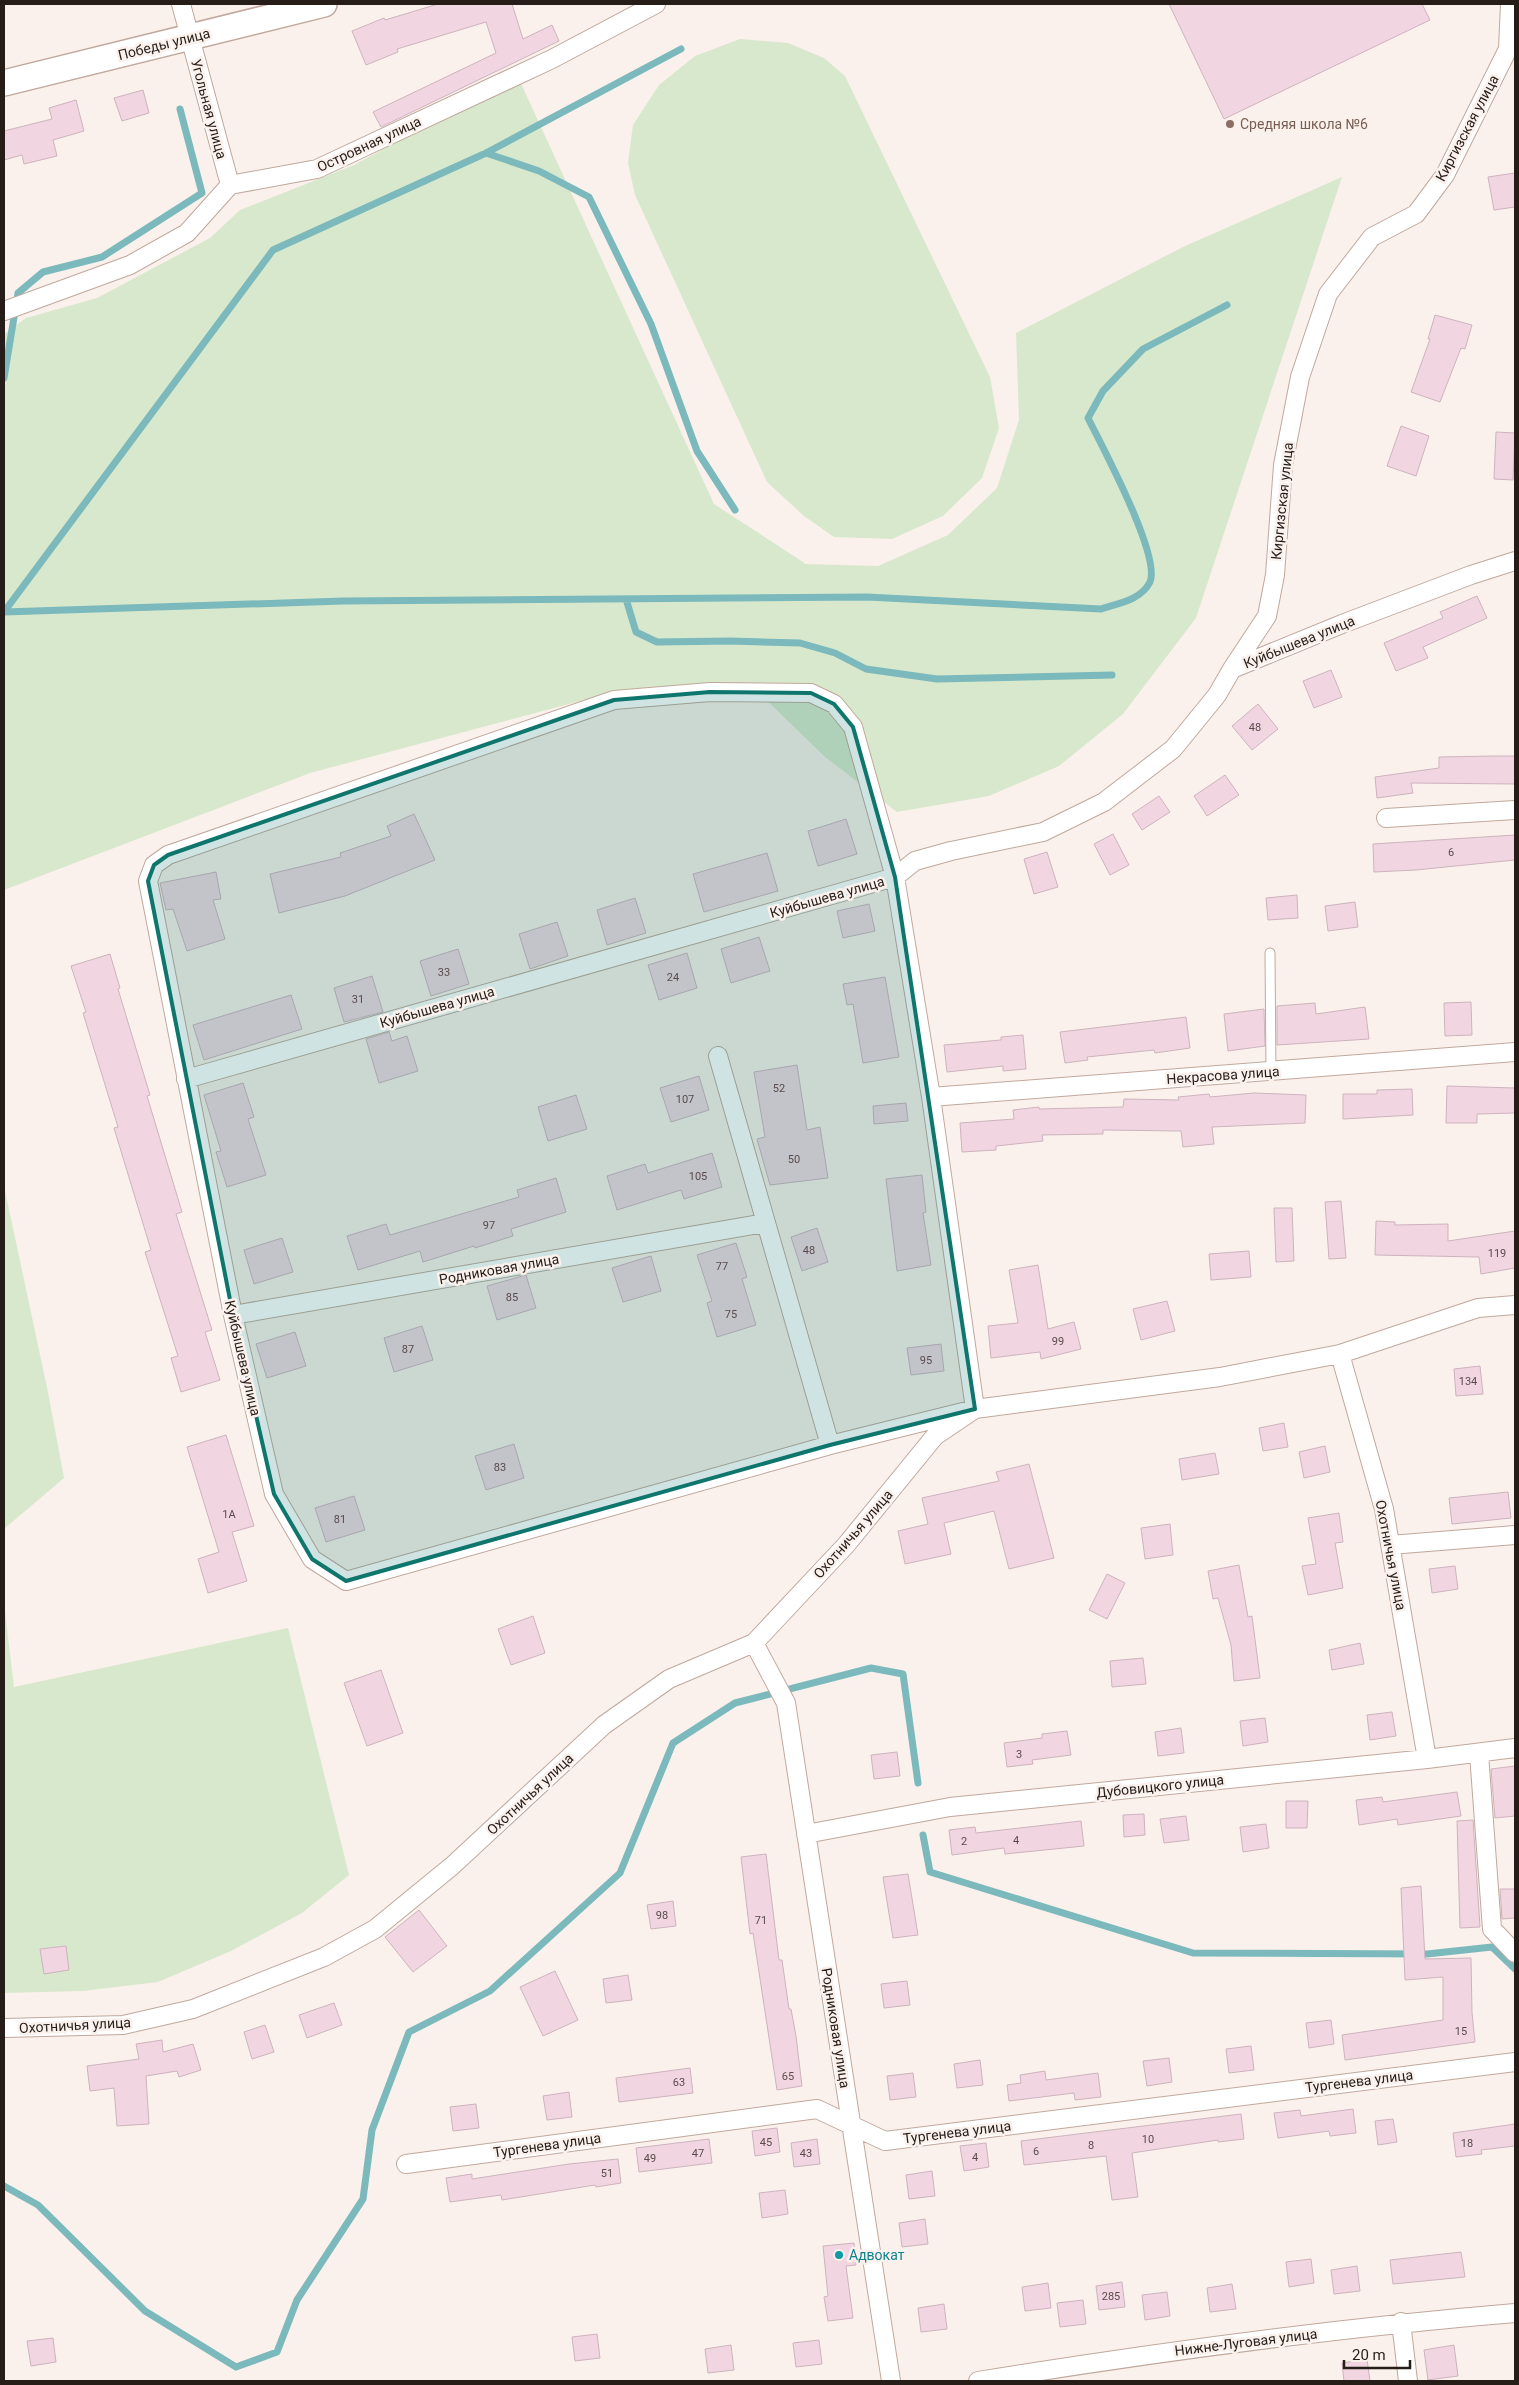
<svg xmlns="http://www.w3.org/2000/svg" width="1519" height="2385" font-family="Roboto,sans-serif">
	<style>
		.green { fill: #d8e8cc }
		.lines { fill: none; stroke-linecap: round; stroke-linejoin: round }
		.stream { stroke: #7bb9bc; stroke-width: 7 }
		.building { fill: #f1d6e1; stroke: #cdb3be }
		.lane-casing { stroke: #c0a89c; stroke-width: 11 }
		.street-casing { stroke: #c0a89c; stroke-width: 20 }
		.secondary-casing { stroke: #c0a89c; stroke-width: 28 }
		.lane { stroke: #fff; stroke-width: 9 }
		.street { stroke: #fff; stroke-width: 18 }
		.secondary { stroke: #fff; stroke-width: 25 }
		.marked { fill: #0f766e; fill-opacity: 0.2; stroke: #0f766e; stroke-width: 4; stroke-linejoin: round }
		.education-dot { fill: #8d6e63; stroke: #fbf1ec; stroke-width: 2 }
		.culture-dot { fill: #0f9aa8; stroke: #fbf1ec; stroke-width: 2 }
		.labels { text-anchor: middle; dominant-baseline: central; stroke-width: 5; stroke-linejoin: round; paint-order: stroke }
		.number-label { font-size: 11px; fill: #594b4b }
		.street-label { font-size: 14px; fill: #261d19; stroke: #fbf1ec }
		.education-label { font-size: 14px; fill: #785e54; stroke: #fbf1ec; text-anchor: start }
		.culture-label { font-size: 14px; fill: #0d838f; stroke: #fbf1ec; text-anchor: start }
	</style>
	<rect width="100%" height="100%" fill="#fbf1ec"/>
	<path class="green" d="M740,39L788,43L824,58L845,76L990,377L999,428L982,478L943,516L892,539L834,537L804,516L767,482L635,195L628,163L633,125L659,85L695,56Z
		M518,77L714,504L806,564L878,566L948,535L997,488L1019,420L1016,333L1185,246L1342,177L1196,618L1123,714L1059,766L989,796L897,812L825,757L756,690L607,694L310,773L4,890V334L26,318L97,298L210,238L240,210L354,165Z
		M4,1186L48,1392L64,1478L4,1529Z
		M4,1603L14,1687L288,1628L349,1875L302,1913L231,1951L158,1982L83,1991L4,1993Z"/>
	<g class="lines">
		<path class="stream" d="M486,153L539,171L589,197L651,324L697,451L735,510
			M4,378L18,293L43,272L102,257L202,193L180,109
			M626,599L636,632L657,642L731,641L800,643L835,653L866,669L937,679L1112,675
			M4,612L343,601L867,597L1101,609C1119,603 1141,600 1150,582C1161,556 1102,446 1088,418L1103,391L1143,349L1227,305
			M4,612L273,250L486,153L681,49
			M923,1835L930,1872L1193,1953L1427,1954L1492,1947L1515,1969
			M4,2186L38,2205L145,2311L236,2367L277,2352L297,2300L363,2199L372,2130L409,2032L490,1991L620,1873L673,1743L735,1703L871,1668L903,1674L918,1783"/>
	</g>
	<path class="building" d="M438,4H512L523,39L552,25L559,41L381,127L373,112L496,53L486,22L397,49L398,52L366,65L352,31L384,18L385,20Z
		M1169,4H1422L1430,20L1224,119Z
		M143,90L149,113L122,121L114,98Z
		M76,100L84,131L53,140L57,156L24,164L22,155L4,160V131L52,119L49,108Z
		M1515,173V207L1494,210L1488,177Z
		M1435,315L1472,325L1465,349L1461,348L1440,402L1411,392L1430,339H1428Z
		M1401,426L1429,436L1416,476L1387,466Z
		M1496,432L1515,433L1513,480L1494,479Z
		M1477,596L1487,618L1423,647L1428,658L1396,671L1384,643L1443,618L1440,612Z
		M1331,670L1342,697L1314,708L1303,681Z
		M1258,704L1278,729L1252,750L1232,726Z
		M1493,756H1515V784L1411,783L1413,793L1377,798L1375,777L1439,768V757Z
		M1225,775L1239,795L1207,816L1194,796Z
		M1159,796L1170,812L1142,830L1132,814Z
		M414,814L435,860L345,896L279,913L270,874L341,857L340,853L391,836L387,826Z
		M846,819L857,854L818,866L808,831Z
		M1113,834L1129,865L1110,875L1094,844Z
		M1515,835V860L1416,870L1374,872L1373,844Z
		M1047,852L1058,887L1034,894L1024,859Z
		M767,853L778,891L704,912L693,874Z
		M216,872L221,899L213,900L225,939L187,951L173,909L166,910L160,883Z
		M1297,895L1298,918L1268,920L1266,898Z
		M635,898L646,933L607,945L597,910Z
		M1355,902L1358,927L1328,931L1325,906Z
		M869,904L875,931L843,938L837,911Z
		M557,922L568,956L530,969L519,934Z
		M759,937L770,971L731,983L721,949Z
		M458,949L469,984L431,996L420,961Z
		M687,953L697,988L659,1000L648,965Z
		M110,954L120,988L118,989L150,1095L147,1096L182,1212L176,1214L212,1330L205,1332L220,1380L181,1392L171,1358L178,1356L145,1252L151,1250L114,1128L118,1127L83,1013L86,1012L71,966Z
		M372,976L383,1012L344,1022L334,988Z
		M885,977L899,1057L863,1063L853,1004L847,1005L843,984Z
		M291,995L302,1029L204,1060L193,1025Z
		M1471,1002L1472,1035L1445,1036L1444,1003Z
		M1315,1003L1316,1014L1365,1007L1369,1039L1277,1045V1006Z
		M1264,1009L1265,1046L1228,1051L1224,1014Z
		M1186,1017L1190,1048L1155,1053L1154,1050L1087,1057L1088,1060L1065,1063L1060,1032Z
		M389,1032L392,1041L407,1036L418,1071L379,1083L366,1039Z
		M1023,1035L1026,1069L1003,1071V1066L947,1072L944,1045L1001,1040V1037Z
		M797,1065L807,1130L820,1127L828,1178L770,1185L757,1139L765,1137L754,1072Z
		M699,1076L709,1110L671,1122L660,1088Z
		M243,1083L254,1117L248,1119L266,1175L227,1187L216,1152L221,1151L204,1095Z
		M1447,1086L1515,1088V1113L1477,1114V1123H1446Z
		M1412,1089L1413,1115L1343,1119V1094H1377V1090Z
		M1254,1093L1306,1095L1305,1123L1212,1127L1214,1144L1183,1147L1181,1131L1103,1130V1134L1042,1135L1043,1141L996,1146V1150L962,1152L960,1123L1014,1119L1013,1110L1039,1107V1109L1123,1107L1124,1099L1179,1100L1178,1097L1209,1094L1210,1097Z
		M576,1095L587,1129L548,1141L538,1107Z
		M906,1103L908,1121L874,1124L873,1106Z
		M712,1153L722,1187L684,1199L681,1190L617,1210L607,1176L645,1164L648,1173Z
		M922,1175L926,1212L923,1213L931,1265L897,1271L886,1179Z
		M556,1178L566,1212L511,1229L513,1236L475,1248L474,1246L423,1262L420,1251L358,1270L347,1236L386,1224L390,1235L519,1197L517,1190Z
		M1341,1201L1346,1258L1329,1259L1325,1202Z
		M1274,1208H1292L1294,1261L1276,1262Z
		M1376,1221L1395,1222V1225L1448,1224V1241L1515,1231V1268L1481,1274L1479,1257L1375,1255Z
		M817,1228L828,1262L802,1271L791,1237Z
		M282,1238L293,1272L254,1284L244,1250Z
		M736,1243L747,1277L742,1279L756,1325L717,1337L707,1303L712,1301L697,1255Z
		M1249,1251L1251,1277L1211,1280L1209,1254Z
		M651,1256L661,1291L623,1302L612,1268Z
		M1038,1265L1048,1329L1074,1322L1081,1349L1041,1359L1040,1352L991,1358L988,1326L1018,1323L1009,1270Z
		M526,1275L536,1308L497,1320L487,1286Z
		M1167,1301L1175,1331L1141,1340L1133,1309Z
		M422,1326L433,1360L394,1372L384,1338Z
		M295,1332L306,1366L267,1378L256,1344Z
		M941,1344L944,1371L911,1375L907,1348Z
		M1480,1366L1483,1394L1456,1396L1454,1369Z
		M1284,1423L1288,1447L1263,1451L1259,1428Z
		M226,1435L254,1526L232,1532L247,1581L208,1593L198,1559L219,1552L187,1447Z
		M514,1444L524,1478L486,1490L475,1456Z
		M1325,1446L1330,1472L1304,1478L1299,1452Z
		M1215,1453L1219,1474L1182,1480L1179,1459Z
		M1029,1464L1054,1558L1009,1569L994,1511L944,1523L951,1554L905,1564L898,1531L928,1524L922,1498L999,1481L996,1472Z
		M1508,1492L1511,1518L1452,1524L1449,1498Z
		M354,1496L365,1530L326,1542L315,1508Z
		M1339,1513L1343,1542L1335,1543L1343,1588L1308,1595L1302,1566L1316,1564L1308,1518Z
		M1170,1524L1173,1555L1145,1559L1141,1528Z
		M1239,1565L1248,1617L1252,1616L1260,1678L1234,1681L1231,1645L1218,1598L1213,1599L1208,1571Z
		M1455,1566L1458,1589L1432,1593L1429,1569Z
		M1107,1574L1125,1583L1107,1619L1089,1610Z
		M533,1616L545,1653L511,1665L498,1629Z
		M1360,1643L1364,1664L1332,1670L1329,1650Z
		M1143,1658L1146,1684L1112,1687L1110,1661Z
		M381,1670L403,1733L367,1746L344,1683Z
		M1392,1712L1396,1736L1370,1740L1367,1715Z
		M1265,1718L1268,1742L1243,1746L1240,1721Z
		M1181,1728L1184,1753L1158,1756L1155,1732Z
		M1067,1731L1071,1755L1032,1760L1033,1764L1007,1767L1004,1743L1042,1738V1734Z
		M897,1752L900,1776L874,1779L871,1755Z
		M1515,1766V1816L1495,1818L1491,1769Z
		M1457,1792L1461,1816L1398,1825L1397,1819L1359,1825L1356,1800L1382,1797L1383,1802Z
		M1286,1801H1308L1307,1828H1286Z
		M1144,1814L1145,1835L1124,1837L1123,1815Z
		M1186,1816L1189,1840L1164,1843L1160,1819Z
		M1473,1820L1480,1927L1460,1928L1457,1821Z
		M1081,1821L1084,1846L1005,1854L1004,1848L952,1855L949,1830L975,1827L976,1833Z
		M1266,1824L1269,1848L1243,1852L1240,1827Z
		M766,1854L779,1960H782L789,2009H791L796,2036L802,2086L777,2090L753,1933L750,1934L741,1857Z
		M908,1874L918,1935L893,1938L883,1877Z
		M1421,1886L1425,1959L1471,1958L1472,2013L1475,2042L1345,2060L1342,2035L1443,2020V1977L1405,1980L1401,1888Z
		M1500,1889H1515V1918L1502,1919Z
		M673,1901L676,1926L651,1929L647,1905Z
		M419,1910L447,1946L413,1972L385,1937Z
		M66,1946L69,1970L44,1974L40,1949Z
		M555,1971L578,2020L543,2036L520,1987Z
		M628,1975L632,2000L606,2003L603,1979Z
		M907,1981L910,2005L884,2008L881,1984Z
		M334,2003L342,2025L307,2038L299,2015Z
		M1331,2020L1334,2044L1309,2048L1306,2023Z
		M265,2025L274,2052L252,2059L244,2032Z
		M162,2040L163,2052L193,2044L201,2070L179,2077L177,2071L146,2076L149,2124L117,2126L114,2088L90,2091L87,2066L139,2059L136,2044Z
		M1251,2046L1254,2070L1229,2073L1226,2049Z
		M1169,2058L1172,2082L1147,2086L1143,2061Z
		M980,2060L983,2085L957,2088L954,2064Z
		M690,2068L693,2093L619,2102L616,2078Z
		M1045,2071L1046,2080L1098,2073L1101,2097L1075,2100L1074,2093L1009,2101L1007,2085L1021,2083L1020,2075Z
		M913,2073L916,2097L890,2100L887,2076Z
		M569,2092L572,2117L547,2120L543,2096Z
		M476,2104L479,2128L453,2131L450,2107Z
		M1353,2109L1356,2133L1330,2136L1329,2131L1278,2138L1274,2113L1300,2110L1301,2116Z
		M1241,2114L1244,2139L1218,2142V2140L1132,2153L1138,2197L1112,2200L1106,2156L1024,2165L1021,2141Z
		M1393,2119L1397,2142L1378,2145L1375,2121Z
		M1515,2124V2146L1481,2150L1482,2154L1456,2157L1453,2133Z
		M777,2128L780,2152L755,2156L752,2131Z
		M709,2139L712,2163L639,2172L636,2148Z
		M817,2139L820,2164L794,2167L791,2143Z
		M986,2143L989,2167L964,2171L960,2146Z
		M618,2159L621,2183L596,2187L595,2185L502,2200L501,2195L450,2202L446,2178L472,2174V2179L569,2164Z
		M932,2171L935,2196L909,2199L906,2175Z
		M785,2190L788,2214L762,2218L759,2193Z
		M925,2219L928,2244L902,2247L899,2223Z
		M854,2243L856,2265L846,2266L853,2318L828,2321L824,2297L828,2296L823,2246Z
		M1461,2252L1465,2277L1393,2284L1390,2260Z
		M1311,2259L1314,2283L1289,2287L1286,2262Z
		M1357,2266L1360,2291L1334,2294L1331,2270Z
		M1122,2282L1125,2307L1099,2310L1096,2286Z
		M1048,2283L1051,2308L1025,2311L1022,2287Z
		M1232,2284L1236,2309L1210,2312L1207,2288Z
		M1167,2292L1170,2316L1145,2320L1142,2295Z
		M1083,2300L1086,2324L1060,2327L1057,2303Z
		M944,2304L947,2329L921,2332L918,2308Z
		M597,2334L600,2358L575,2361L572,2337Z
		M53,2338L56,2362L31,2366L27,2341Z
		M819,2340L822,2364L796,2367L793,2343Z
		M731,2345L734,2370L708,2373L705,2349Z
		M1454,2345L1458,2376L1428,2380L1424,2350Z
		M1367,2359L1370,2381H1344L1342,2363Z"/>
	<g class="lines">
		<g class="lane-casing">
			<path id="lane" d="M1270,953L1271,1071"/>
		</g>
		<g class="street-casing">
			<path id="street" d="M181,4L230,185
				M4,311L130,265L187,233L230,185L317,169L552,59L656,4
				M1232,669L1267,616L1275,575L1283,465L1300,377L1328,294L1372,237L1416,214L1445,175L1508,49L1510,4
				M710,692L811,693L834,704L853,727L895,877L931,1097L975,1409L830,1445L346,1581L312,1559L274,1494L233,1315L148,881L154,865L168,855L614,700Z
				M1386,818L1515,810
				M718,1056L830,1445
				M186,1079L895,877L915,861L951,851L1043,832L1104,802L1173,749L1217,695L1232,669L1342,624L1471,575L1515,561
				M931,1097L1515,1052
				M233,1315L765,1223
				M1340,1354L1384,1509L1427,1759
				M1390,1545L1515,1535
				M754,1643L786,1703L891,2381
				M1479,1754L1492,1929L1515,1953
				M806,1834L950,1807L1427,1759L1515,1748
				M4,2028L123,2025L193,2009L324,1957L375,1929L452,1866L604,1725L669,1679L754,1643L846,1545L935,1436L975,1409L1220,1377L1340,1354L1478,1308L1515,1305
				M406,2164L817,2109L885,2141L1515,2062
				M1401,2322L1408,2381
				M978,2381C1157,2352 1335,2328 1515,2313"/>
		</g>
		<g class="secondary-casing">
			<path id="secondary" d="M4,83L324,4"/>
		</g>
		<use href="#lane" class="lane"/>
		<use href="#street" class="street"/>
		<use href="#secondary" class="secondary"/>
	</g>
	<path class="marked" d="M710,692L811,693L834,704L853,727L895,877L975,1409L830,1445L346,1581L312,1559L274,1494L233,1315L148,881L154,865L168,855L614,700Z"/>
	<circle class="education-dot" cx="1230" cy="124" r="5"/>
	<circle class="culture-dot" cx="839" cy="2255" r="5"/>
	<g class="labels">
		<g class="number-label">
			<text x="1255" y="727">48</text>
			<text x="1451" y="852">6</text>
			<text x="444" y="972">33</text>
			<text x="673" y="977">24</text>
			<text x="358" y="999">31</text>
			<text x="779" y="1088">52</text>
			<text x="685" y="1099">107</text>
			<text x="794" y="1159">50</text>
			<text x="698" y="1176">105</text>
			<text x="489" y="1225">97</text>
			<text x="809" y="1250">48</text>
			<text x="1497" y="1253">119</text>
			<text x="722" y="1266">77</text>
			<text x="512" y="1297">85</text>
			<text x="731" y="1314">75</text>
			<text x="1058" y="1341">99</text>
			<text x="408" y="1349">87</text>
			<text x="926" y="1360">95</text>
			<text x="1468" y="1381">134</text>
			<text x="500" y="1467">83</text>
			<text x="229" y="1514">1А</text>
			<text x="340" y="1519">81</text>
			<text x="1019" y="1754">3</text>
			<text x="1016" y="1840">4</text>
			<text x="964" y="1841">2</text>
			<text x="662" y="1915">98</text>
			<text x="761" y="1920">71</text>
			<text x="1461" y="2031">15</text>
			<text x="788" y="2076">65</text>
			<text x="679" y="2082">63</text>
			<text x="1148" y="2139">10</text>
			<text x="766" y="2142">45</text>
			<text x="1467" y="2143">18</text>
			<text x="1091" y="2145">8</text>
			<text x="1036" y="2151">6</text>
			<text x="698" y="2153">47</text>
			<text x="806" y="2153">43</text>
			<text x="975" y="2157">4</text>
			<text x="650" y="2158">49</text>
			<text x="607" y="2173">51</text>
			<text x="1111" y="2296">285</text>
		</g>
		<g class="street-label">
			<text transform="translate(164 44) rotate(-14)">Победы улица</text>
			<text transform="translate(209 109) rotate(75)">Угольная улица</text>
			<text transform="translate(1467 128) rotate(-62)">Киргизская улица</text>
			<text transform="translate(369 144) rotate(-25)">Островная улица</text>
			<text transform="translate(1282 501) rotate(-84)">Киргизская улица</text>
			<text transform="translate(1299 642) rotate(-22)">Куйбышева улица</text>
			<text transform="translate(827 897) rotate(-16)">Куйбышева улица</text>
			<text transform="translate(437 1007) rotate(-16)">Куйбышева улица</text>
			<text transform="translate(1223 1075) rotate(-4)">Некрасова улица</text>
			<text transform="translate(499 1269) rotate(-10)">Родниковая улица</text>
			<text transform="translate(243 1358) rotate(77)">Куйбышева улица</text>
			<text transform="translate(853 1534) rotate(-49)">Охотничья улица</text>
			<text transform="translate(1391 1555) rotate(79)">Охотничья улица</text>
			<text transform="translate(1160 1786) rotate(-6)">Дубовицкого улица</text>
			<text transform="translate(530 1794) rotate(-43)">Охотничья улица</text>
			<text transform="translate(75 2025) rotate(-3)">Охотничья улица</text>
			<text transform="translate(836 2028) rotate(81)">Родниковая улица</text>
			<text transform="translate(1359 2081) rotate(-7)">Тургенева улица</text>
			<text transform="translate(957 2132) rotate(-7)">Тургенева улица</text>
			<text transform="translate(547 2145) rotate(-8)">Тургенева улица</text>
			<text transform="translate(1246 2342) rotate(-7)">Нижне-Луговая улица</text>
		</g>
		<g class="education-label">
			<text x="1240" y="124">Средняя школа №6</text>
		</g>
		<g class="culture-label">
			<text x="849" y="2255">Адвокат</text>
		</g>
	</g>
	<rect width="1519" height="2385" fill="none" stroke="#261d19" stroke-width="10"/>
	<path d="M1344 2360v8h66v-8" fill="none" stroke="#261d19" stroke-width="2.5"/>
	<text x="1352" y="2360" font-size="15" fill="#261d19" stroke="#fbf1ec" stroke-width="4" paint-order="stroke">20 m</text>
</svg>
